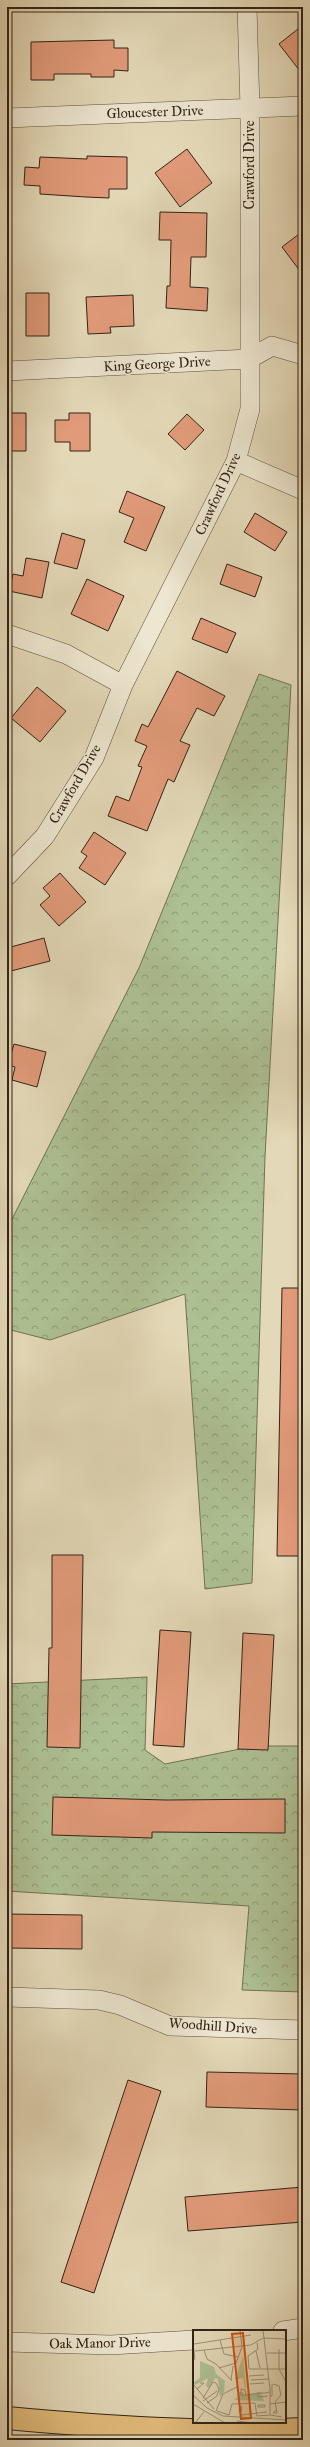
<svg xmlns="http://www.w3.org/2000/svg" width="310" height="2447" font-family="'IM FELL Great Primer',serif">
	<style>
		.forest { fill: url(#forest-crowns); stroke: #707254 }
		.building { fill: #e29b7a; stroke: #322316 }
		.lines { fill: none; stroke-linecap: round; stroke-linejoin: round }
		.minor-casing { stroke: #5e503e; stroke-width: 20 }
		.highway-casing { stroke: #322316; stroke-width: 24 }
		.minor { stroke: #ede6d0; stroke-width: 19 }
		.highway { stroke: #e2bc7c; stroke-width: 22 }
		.labels { text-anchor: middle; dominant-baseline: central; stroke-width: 3; stroke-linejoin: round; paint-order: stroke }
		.street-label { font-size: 14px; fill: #322316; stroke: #ede6d0 }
		.inset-road { fill: none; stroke: #9c9077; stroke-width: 1 }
		.view { fill: #cd510e; fill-opacity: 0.15; stroke: #cd510e; stroke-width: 2 }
		.inset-edge { fill: none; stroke: #322316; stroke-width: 2 }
	</style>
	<defs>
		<pattern id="forest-crowns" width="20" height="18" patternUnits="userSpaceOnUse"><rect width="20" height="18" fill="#adc093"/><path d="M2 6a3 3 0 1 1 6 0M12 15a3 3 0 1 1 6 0" fill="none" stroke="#8d9c77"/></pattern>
	</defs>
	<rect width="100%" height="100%" fill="#e3d8b7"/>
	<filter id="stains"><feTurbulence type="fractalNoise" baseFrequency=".005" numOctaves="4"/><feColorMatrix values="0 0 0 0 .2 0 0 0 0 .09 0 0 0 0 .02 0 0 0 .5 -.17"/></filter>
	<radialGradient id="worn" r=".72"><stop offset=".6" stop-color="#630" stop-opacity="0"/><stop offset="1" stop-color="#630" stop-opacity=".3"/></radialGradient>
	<path class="forest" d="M259,674L291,685L265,1156L252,1583L205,1589L185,1294L50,1340L7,1329V1229L139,968Z
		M147,1677L145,1750L165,1764L255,1746H303V1992L242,1990L249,1906L7,1891V1684Z"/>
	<path class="building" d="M303,25V75L279,44Z
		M114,40V48H128V71L114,70V77H91V74H54V80H31V42Z
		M187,149L212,183L180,207L155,173Z
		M87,156L127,157V189H109V198L86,197L40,194V186L24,185L25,167L39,168L40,157L87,159Z
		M160,212L207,213L206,257H191L190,287L208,288L207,311L166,308L167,286H170L171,240H159Z
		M303,231V275L282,247Z
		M26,293H49V336H26Z
		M133,295L134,326L110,327L111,333L88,334L86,297Z
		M7,413H26V451H7Z
		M69,413H90V451H70V442H55V420H69Z
		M187,414L204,430L185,450L168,434Z
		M127,491L165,507L146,551L124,542L134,518L119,512Z
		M255,513L287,532L275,551L244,532Z
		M62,533L85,540L77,569L54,563Z
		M26,558L49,562L42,598L9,591L13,574L23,576Z
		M227,564L262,577L255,597L220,584Z
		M87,579L124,596L108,631L71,614Z
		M201,618L236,633L227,653L192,639Z
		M177,671L225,696L214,716L197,708L180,741L190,745L174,782L168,779L147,831L108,816L116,796L129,801L142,767L138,766L147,746L135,741L142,724L148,727Z
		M37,687L66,711L40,742L11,718Z
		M94,832L126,853L105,885L79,868L87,856L81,852Z
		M60,873L86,902L59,926L40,905L50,896L43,888Z
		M44,938L50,961L7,972V948Z
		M14,1044L46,1052L37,1087L12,1080L15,1067L8,1065Z
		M282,1288H303V1556H277Z
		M52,1555H83L80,1748L47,1747L49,1648H52Z
		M160,1630L191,1632L184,1747L153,1745Z
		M243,1633L274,1635L268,1750L238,1749Z
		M53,1797L166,1800L285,1799V1833L152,1832V1838L52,1835Z
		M7,1914L82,1915V1949L7,1948Z
		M207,2072L303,2074V2110L206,2107Z
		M128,2080L161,2091L94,2293L61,2282Z
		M303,2187V2222L188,2231L185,2197Z"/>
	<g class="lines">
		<g class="minor-casing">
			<path id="minor" d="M7,118L303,106
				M7,371L249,359L272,346L303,355
				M236,461L303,490
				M7,634L66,654L123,685
				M7,876L45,836L94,758L123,685L236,461L250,409V108L247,7
				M7,1997L99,2000L120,2005L170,2026L303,2030
				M283,2331L303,2328
				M7,2342L111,2345L194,2340"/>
		</g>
		<g class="highway-casing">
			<path id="highway" d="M7,2418C106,2427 204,2434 303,2429"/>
		</g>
		<use href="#minor" class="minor"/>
		<use href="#highway" class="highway"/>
	</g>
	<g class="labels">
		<g class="street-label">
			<text transform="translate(155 112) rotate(-2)">Gloucester Drive</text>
			<text transform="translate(249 165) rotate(-90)">Crawford Drive</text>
			<text transform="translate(157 364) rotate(-3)">King George Drive</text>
			<text transform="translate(218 494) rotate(-65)">Crawford Drive</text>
			<text transform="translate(75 784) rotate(-60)">Crawford Drive</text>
			<text transform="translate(213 2026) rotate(4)">Woodhill Drive</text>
			<text transform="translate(100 2343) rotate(-1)">Oak Manor Drive</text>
		</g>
	</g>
	<g transform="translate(193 2330)">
		<rect width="93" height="93" fill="#e3d8b7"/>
		<path d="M7,31L21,37L23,44L2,55L0,53L7,48Z" fill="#adc093"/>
		<path d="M50,26L53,58H52L50,48L42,50ZM23,44L32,51L31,62L27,67L25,49L22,48L16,58L13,56L15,48ZM45,62H50L51,65L68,62L71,71L41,70L45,67Z" fill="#adc093"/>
		<path class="inset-road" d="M70,0L77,59V84M27,10L31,24L45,27M0,13L2,29L0,30M64,13L65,19L55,26L56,39H93M1,14L58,5M86,19V39L93,52M11,20L14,29L23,34L39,51M2,21L58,15L70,8L93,9M63,21L67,38M74,23H93M26,38L43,33L49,17L47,0M56,46L71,45M38,50L40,36M58,50L76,49M0,54L21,79M57,54L71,53M80,54L86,56L88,65M4,59L11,53H7M65,64V67L75,66M0,65L14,78L30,86L93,90M53,65L52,60L48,59V65H53L60,64L66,63H72L77,62M77,66H79V54M10,68L20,52L23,53L26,59L24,66L14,73M10,71L24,61M0,74L32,93M77,74L93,72M65,75H72V77H65ZM47,76L49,77L48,82H46ZM83,80L80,83H84L82,72L88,65M23,81L30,64L44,57M24,81L36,85M36,85L39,74L62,73L64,86L77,85M48,85L74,82M77,85L89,87M44,91L60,93M2,93L11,82"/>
		<path class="view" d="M50,3L58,88L48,89L39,4Z"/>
		<rect width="93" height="93" class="inset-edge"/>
	</g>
	<rect width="310" height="2447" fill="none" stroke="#e3d8b7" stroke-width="24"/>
	<rect x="8" y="8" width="294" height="2431" fill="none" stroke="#322316" stroke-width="2"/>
	<rect x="12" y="12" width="286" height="2423" fill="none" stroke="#322316"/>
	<rect width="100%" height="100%" filter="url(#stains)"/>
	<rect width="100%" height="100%" fill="url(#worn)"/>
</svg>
